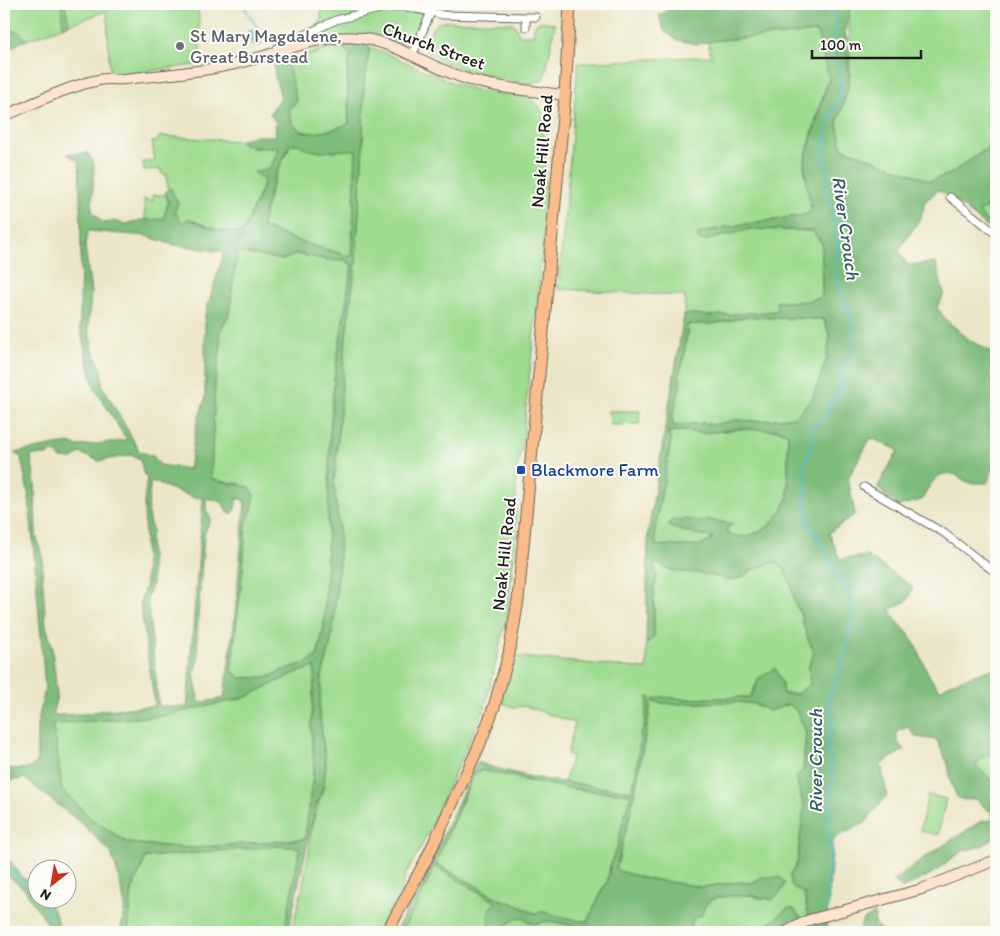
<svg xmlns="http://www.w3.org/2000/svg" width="1000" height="936" font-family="Itim,sans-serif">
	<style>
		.green { fill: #9edc90; stroke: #5d7c56 }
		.forest { fill: #7ebc7a; stroke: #4d6c4b; fill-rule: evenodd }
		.water { fill: #54bcd1; stroke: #386c76 }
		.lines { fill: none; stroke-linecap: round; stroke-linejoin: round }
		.stream { stroke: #54bcd1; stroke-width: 2 }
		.street-casing { stroke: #646358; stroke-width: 9 }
		.secondary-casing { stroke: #646358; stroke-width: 12 }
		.primary-casing { stroke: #646358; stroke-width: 13 }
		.street { stroke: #fff; stroke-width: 7 }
		.secondary { stroke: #fde4d0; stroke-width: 10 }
		.primary { stroke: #f9bc8a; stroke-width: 11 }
		.worship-dot { fill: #6b7280; stroke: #fdfcf7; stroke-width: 2 }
		.transit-dot { fill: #1a4fb4; stroke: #fdfcf7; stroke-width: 2 }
		.labels { text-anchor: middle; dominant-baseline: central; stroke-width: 4; stroke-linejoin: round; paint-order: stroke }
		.worship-label { font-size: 18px; fill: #5b616d; stroke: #fdfcf7; text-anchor: start }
		.street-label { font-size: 18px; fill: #1c1c1c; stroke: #fdfcf7 }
		.transit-label { font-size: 18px; fill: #164399; stroke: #fdfcf7; text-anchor: start }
		.water-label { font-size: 19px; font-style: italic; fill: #325c64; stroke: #fdfcf7 }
	</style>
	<rect width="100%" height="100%" fill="#fdfcf7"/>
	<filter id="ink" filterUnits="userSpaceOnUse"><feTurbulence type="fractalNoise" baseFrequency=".02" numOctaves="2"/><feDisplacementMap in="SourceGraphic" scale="10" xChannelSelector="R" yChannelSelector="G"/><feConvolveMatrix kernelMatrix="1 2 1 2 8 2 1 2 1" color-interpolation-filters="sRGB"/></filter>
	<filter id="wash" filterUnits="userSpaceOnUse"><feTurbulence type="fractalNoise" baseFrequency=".0096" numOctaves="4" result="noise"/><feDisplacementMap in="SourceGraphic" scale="20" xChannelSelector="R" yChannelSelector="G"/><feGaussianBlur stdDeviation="1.12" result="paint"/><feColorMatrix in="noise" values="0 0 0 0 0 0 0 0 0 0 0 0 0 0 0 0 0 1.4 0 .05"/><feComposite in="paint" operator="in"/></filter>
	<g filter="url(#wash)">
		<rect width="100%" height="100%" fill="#ebe6c8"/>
		<path class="green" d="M4,4H198L201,64L122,75L110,80L107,11L4,48Z
			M321,4H384L383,8L431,12L412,56L360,38L274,48L321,23Z
			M849,4H996V142L950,174L930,181L842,148L837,122L850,76Z
			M446,21L513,23L520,35H533L535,24L542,21L555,24L546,71L542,80C537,82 533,83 527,83C511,83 428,65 426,48C425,39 432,29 437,23Z
			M817,32L829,78L819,107L804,164L811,210L808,214C771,222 734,223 698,234L704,241L750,229L812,231L822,243V297L803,302H777L778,311L710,316L694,314L684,315L685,296L558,289L568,182L578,63L711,56L708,41Z
			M335,47L344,48L350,55L347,75L349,124C279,150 289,114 287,61L309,56Z
			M370,47C408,61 444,83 484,92C500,96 524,91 536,103C539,106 541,110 543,113L546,206L544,233L522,447L516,473V533L507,615L485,707L420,849L405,876L402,889L377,932H291L302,890L309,851L312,825L324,785L326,764L319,710L322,676L330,647L334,619L339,561V527L334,487L346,336L356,263L363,144L364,86Z
			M160,136L239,141L253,148L277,147V153L242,233L218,230L188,219L182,223L175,212L169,188L168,189L166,174H162L161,169L144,170L143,162L155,161L152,142L157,141Z
			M291,144H299L315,151L356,149L352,257L298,241L262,227C266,197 277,171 291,144Z
			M996,194V227L984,219L979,212L987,207Z
			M152,195H166L168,201L164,219L145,221L144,199L153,201Z
			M237,252L283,260L296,254L335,261L343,259L352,265L334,379L330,434L328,532L324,627L317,656L306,663L283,670L269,677L240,678L231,670L243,569L246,522L252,510L240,484L220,481L211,478L215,383L221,345L219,333L229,314Z
			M744,317L823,319L830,336L826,361L813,397L795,417L758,421L735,420L713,425L703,423L673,426L672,418L681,384L679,374L683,363L688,324L726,322Z
			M609,411H640L639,424L610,425Z
			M739,429L779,430L788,434V498L781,512L768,527L747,537L733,536L727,533V528L732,524L705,519L702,522L695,520L675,529L714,538C697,553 676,542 656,547L655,530L658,513L671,441L667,432L689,431L697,433H706Z
			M774,562L784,568L791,585L795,603L801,615L806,634L814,653L808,668L810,684L797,694H783L759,678L750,697L684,699L661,697L654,702L674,704L729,702L752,703L770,711L788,704L796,710L806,732L803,770L798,786L804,807L802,827L797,863L790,875L791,885L804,894L809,920L802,924L788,908L760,932H689L693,920L702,915L705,906L711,900L719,897L749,895L762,899L763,877L751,883L738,882L702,887L643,878L616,870L634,797L651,704C640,732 639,761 632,791L564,783L572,756L567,754L575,723L525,706L513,707L496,700L509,656L647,669L646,644L654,637V589L657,577L654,565L657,563L668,569L680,572L701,573L729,580L740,578L754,569Z
			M315,666L311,727L314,766L305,839L191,848L128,843L93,820L61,790L52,724L162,716L244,698L295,673Z
			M996,753V784L976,766L981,758Z
			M481,770L507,775L527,781L587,791L631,794L618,845L611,862L607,882L603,888L588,921H580L543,912L534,913L510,902L501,900L435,863L474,774Z
			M928,795L946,799L938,835L920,831Z
			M279,846L304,848L287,932H128L132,890L146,857Z
			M434,866L496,902L489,911L490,932H400L415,910Z
			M518,918H524L533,924L550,921L581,927L587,926L606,930L612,932H502L504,926Z"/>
		<path class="forest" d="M61,4H65L69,24L63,26Z
			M679,4H851L845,31L848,52L849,85L837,124L842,148L930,181L950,174L996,142V194L987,207L979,212L984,219L996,227V234L950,197L938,190L925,202L921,217L899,250L907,265L936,263L944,294L937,307L946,320L971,341L996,354V369L990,376L994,391L996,390V462L987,483C981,483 975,483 970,483C965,482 961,477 956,475C937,468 929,486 922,500L898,506L877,488L898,450L871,438L848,478L855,514L829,533L840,559L867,556L913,587L907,601L890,609C896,624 903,625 911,638C923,655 924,674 940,690L953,682L996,668V753L981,758L976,766L996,784V836L982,846L963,851L949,860L940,869L902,889L894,880L924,858L981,821L993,820L992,811L988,810L975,799L964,800L957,797L951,783L948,764L937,740L916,737L908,727L896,732L898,742L904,750L881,764L887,795L865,823L833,839L826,932H760L788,908L794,909L801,918L802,924L809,920L804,894L791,885L790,875L797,863L804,807L796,777L803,770L806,732L796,710L788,704L770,711L752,703L729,702L674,704L653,702L654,699L661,697L684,699L750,697L754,691L759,678L775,668L782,683L783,694H797L810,684L808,668L814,653L806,634L801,615L795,603L791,585L784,568L774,562L754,569L740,578L729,580L701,573L680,572L668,569L656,563L654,565L657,577L654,589V637L646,644L648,533L684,315L694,314L710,316L777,311L776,302H803L822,297V243L812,231L750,229L704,241L699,240L697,237L698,234C734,223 771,222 808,214L811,210L804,164L829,78L817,32L721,40L697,44L677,40L664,31L659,15ZM744,317L824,319L830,336L826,361L813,397L795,417L758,421L735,420L713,425L703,423L674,426L672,418L681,384L679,374L683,363L688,324H713ZM739,429L779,430L788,434V498L781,512L768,527L747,537L733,536L727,533V528L733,524L705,519L702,522L684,519L670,521L668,526L675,529L713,538C698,553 675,542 656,546L655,530L658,513L671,441L668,432L689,431L697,433H706Z
			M4,29L19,32L26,39L4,52Z
			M357,44L370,47L364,86L363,144L356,263L346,336L334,487L339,527V561L334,619L330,647L322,676L319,710L326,764L324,785L315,809L288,932H284L300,848L279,846L146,857L132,890L128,932H120L125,905L117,871L111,853L82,824L24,778L7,782L4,781V768L29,769L37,762V727L45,688L34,553L29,498L21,457L14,453L55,445L70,443L76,446L90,445L127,440L95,389L87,360L80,326L81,230L79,162L67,154L88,153L94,164L92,211L103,223L113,221L125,224L141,220L164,219L168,201L165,192L170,187L178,203L175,212L182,223L188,219L218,230L242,233L260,194L264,182L254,172L270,169L277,153V147L253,148L239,141L253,136H275L276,123L270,113L281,97L275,77L274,64L332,46ZM335,47L344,48L350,55L347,75L349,123C327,133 289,144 289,108L297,102L287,61L309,56ZM291,144H299C312,157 338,149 356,150L352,257L298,241L262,227C266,198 276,169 291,144ZM88,231L147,236L170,244L224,252L205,315V399L197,423L189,469L160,465L153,456L140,452L102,385V371L93,350L88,328L91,293L85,247ZM237,252L283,260L296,254L335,261L343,259L352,265L334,379L330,434L328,532L324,627L317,656L306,663L283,670L269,677L240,678L231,670L243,569L246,523L252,510L254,495L250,487L220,481L211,478L215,383L221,345L219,333L229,314ZM53,451L60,458L73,459L80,453L99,461L131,455L140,459L144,475L147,477L144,502L146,584L140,602L155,706L104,710L84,714L55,715L53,712L57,695L52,646L46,626L42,574L43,560L36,535L35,483L31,455H48ZM151,481L192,497L203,498L187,707L159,706L147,598L152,585L150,537L153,531C145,518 149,495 151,481ZM206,498L222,502L228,513H233L236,505V499H242L245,503L234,625L224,698L199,703L194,673L198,659L197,632L204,534L211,519L206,510ZM315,667L311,727L314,766L305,839L191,848L128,843L93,820L62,790L56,741L52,724L162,716L244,698L295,673Z
			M648,697H650L651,704L634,797L616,870L643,878L702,887L738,882L751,883L763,877H779L785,882L781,892L772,900L749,895L719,897L711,900L705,906L702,915L693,920L689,932H611C603,928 594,932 587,926L581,927L550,921L533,924C519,915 517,918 504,926L502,932H490L489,911L496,902L434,866L415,910L400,932H395L424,876L477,762C527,780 580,784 632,791L636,773L641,732L644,728ZM481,770L566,788L631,794L624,815L618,845L611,862L607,882L603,888L588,921H580L543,912L534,913L510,902L501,900L435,863L474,774Z
			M4,853L23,878L37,886L38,898L48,899L58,921L59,932H49L44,917L33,903L25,889L4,873Z
			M875,913L874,924L885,932H860L862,921Z"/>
		<path class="water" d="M252,29L259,36L262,45H253L248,32Z"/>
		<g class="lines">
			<path class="stream" d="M242,4L261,33
				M4,863L38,894
				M42,898L45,901L54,932
				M827,910L829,902L828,881L831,847L828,825L833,776L827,748L832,722L829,699L838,675L841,672L854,608L852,599L836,574L826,551L807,522L808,512L803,503L807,490L804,476L805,464L814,435L812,428L827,416L831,403L837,398L844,366L853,350L854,346L852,321L835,273L838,247L832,202L826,195L827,172L823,146L828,130L829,120L842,91L840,69L835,53V14L837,4
				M822,932L825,920"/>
		</g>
	</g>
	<g filter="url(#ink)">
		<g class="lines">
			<g class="street-casing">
				<path id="street" d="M526,27V17H536
					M277,48L336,20L383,8L401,6L431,12
					M412,56L431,12L443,15L526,17
					M950,197L996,234
					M864,487L944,533L996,573"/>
			</g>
			<g class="secondary-casing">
				<path id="secondary" d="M4,116C33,104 68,86 99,80C107,78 117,80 125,79C160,75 196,73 230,65C271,57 318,33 359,38C396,42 429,67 464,78C494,88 533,91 565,95
					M786,932L809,920L922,889L996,860"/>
			</g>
			<g class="primary-casing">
				<path id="primary" d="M387,932L426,860L479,746L494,707L509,654L518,600L565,95L570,4"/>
			</g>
			<use href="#street" class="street"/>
			<use href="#secondary" class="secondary"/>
			<use href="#primary" class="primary"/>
		</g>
	</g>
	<circle class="worship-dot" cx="180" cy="46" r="5"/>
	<rect class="transit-dot" x="516" y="465" width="10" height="10" rx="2.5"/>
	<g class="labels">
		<g class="worship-label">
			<text x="190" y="36">St Mary Magdalene,<tspan x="190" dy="21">Great Burstead</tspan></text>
		</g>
		<g class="street-label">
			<text transform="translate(434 46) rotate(20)">Church Street</text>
			<text transform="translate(542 151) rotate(-85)">Noak Hill Road</text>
			<text transform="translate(504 554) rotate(-84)">Noak Hill Road</text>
		</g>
		<g class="transit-label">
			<text x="531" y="470">Blackmore Farm</text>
		</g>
		<g class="water-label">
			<text transform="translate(846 228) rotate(82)">River Crouch</text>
			<text transform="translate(815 761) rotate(-90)">River Crouch</text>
		</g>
	</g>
	<rect width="1000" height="936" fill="none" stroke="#fdfcf7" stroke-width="20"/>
	<g transform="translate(52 884) rotate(211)"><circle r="24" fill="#fdfcf7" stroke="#a3a29f"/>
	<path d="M0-4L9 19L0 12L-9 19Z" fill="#c8321e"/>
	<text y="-8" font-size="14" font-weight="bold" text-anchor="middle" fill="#1c1c1c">N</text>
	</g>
	<path d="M812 50v8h109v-8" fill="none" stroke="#1c1c1c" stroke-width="2.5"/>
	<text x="820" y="50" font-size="15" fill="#1c1c1c" stroke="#fdfcf7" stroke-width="4" paint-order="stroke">100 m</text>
</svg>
